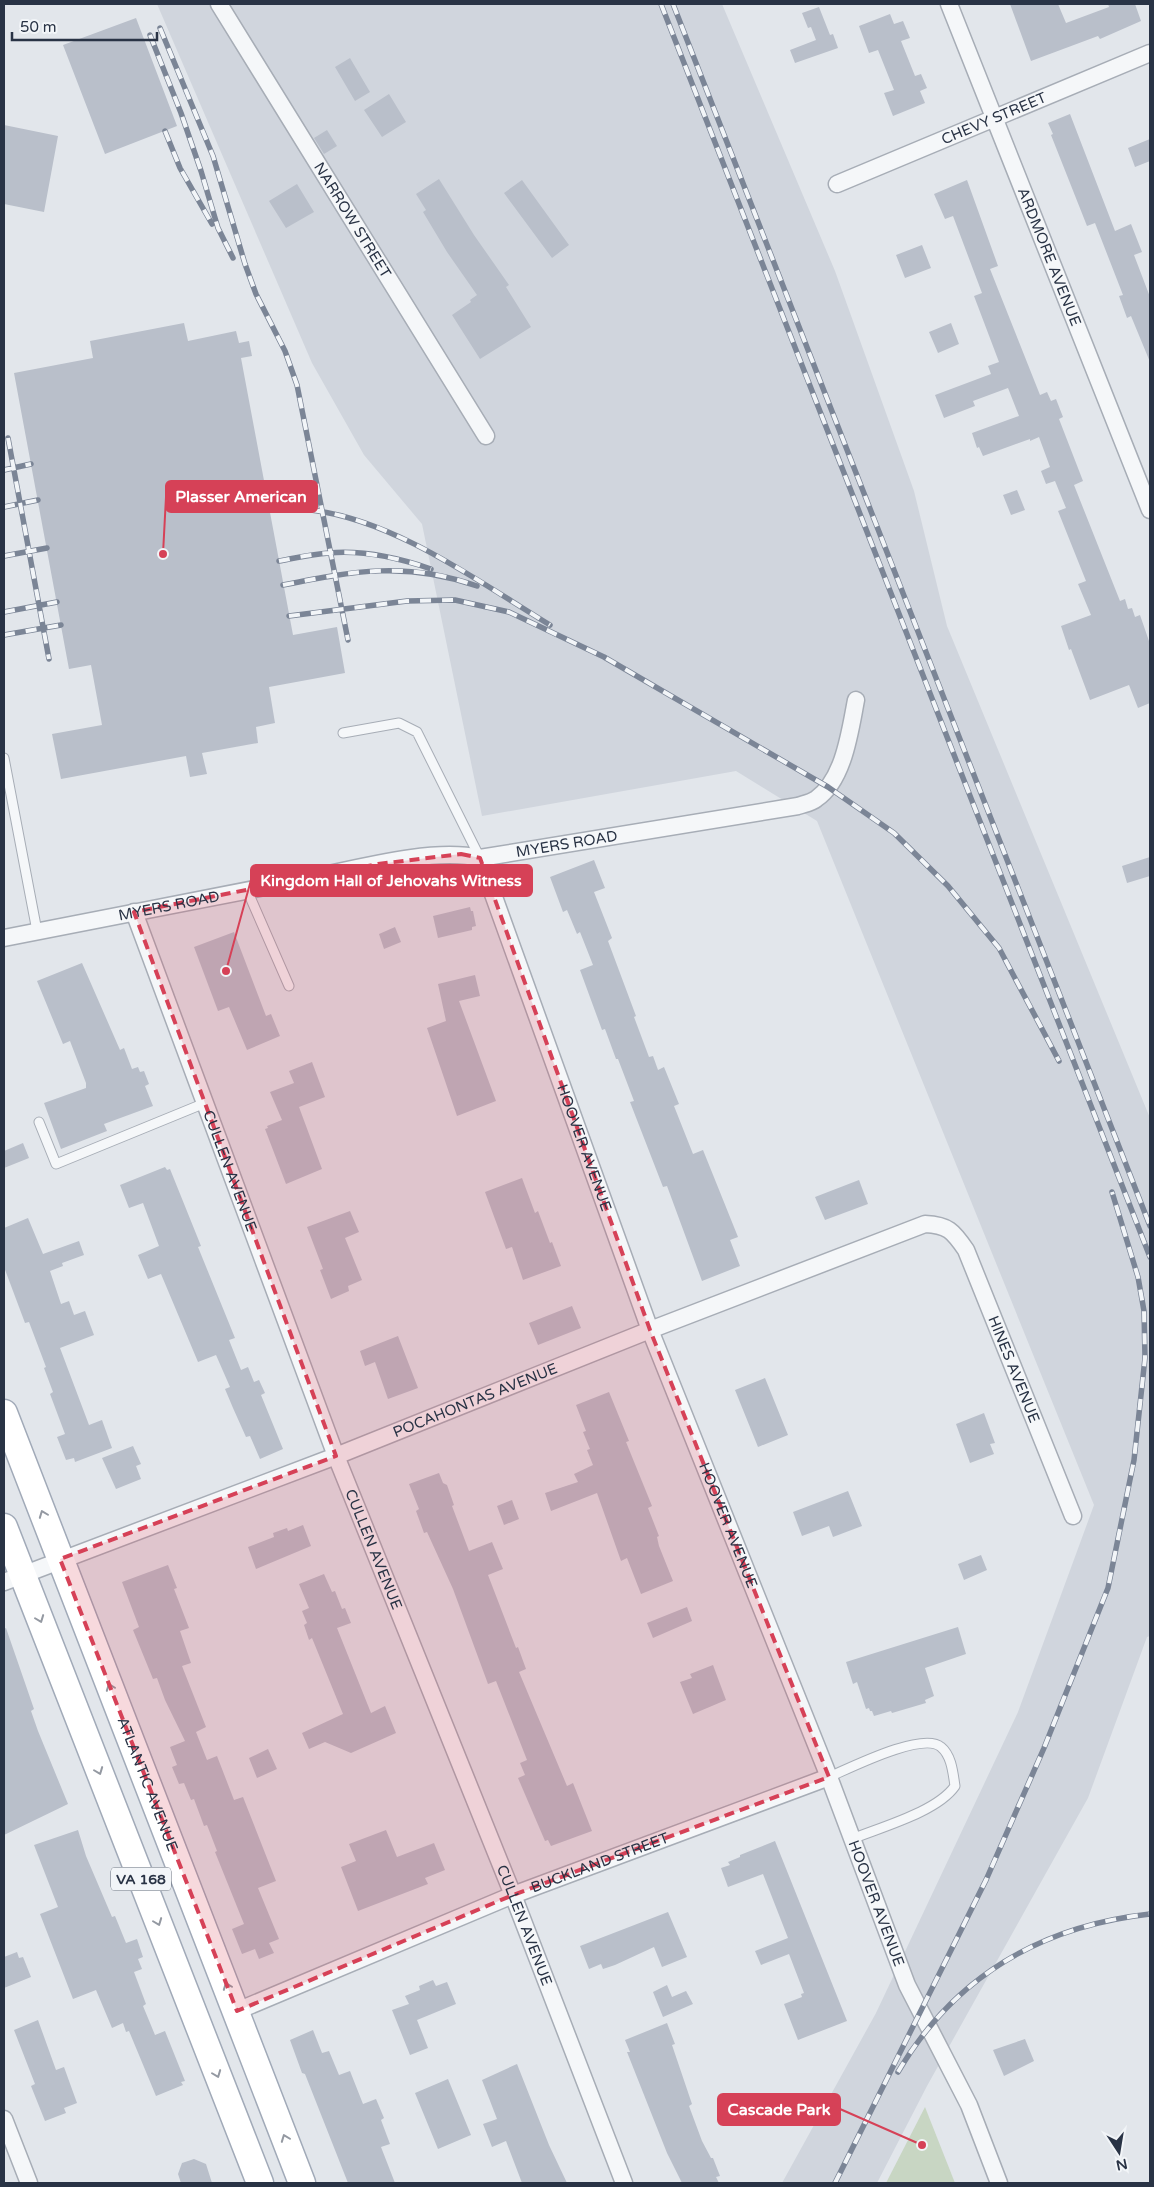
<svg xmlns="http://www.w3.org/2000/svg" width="1154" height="2187" font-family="'Varela Round',sans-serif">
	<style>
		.built { fill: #d0d5dd }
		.green { fill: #c8d6c3 }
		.building { fill: #b9bfca }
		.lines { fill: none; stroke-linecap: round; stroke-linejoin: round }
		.service-casing { stroke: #a7adb6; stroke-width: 11 }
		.minor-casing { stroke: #a7adb6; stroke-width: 19 }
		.primary-casing { stroke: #a1aab8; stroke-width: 29 }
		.service { stroke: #f5f7f9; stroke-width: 9 }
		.minor { stroke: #f5f7f9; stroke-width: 16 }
		.primary { stroke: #fff; stroke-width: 26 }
		.rail-casing { stroke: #7b8596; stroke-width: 5.5 }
		.rail { stroke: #f2f5f8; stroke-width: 4; stroke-dasharray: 11; stroke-linecap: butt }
		.oneway { stroke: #9499a2 }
		.marked { fill: #d64157; fill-opacity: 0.2; stroke: #d64157; stroke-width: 4; stroke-dasharray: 10 6; stroke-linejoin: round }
		.labels { text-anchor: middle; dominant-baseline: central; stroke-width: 4; stroke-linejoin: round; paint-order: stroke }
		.shield { fill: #f2f5f8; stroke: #656d7b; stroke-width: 1 }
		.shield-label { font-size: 14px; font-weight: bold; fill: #293345 }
		.street-label { font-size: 15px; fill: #293345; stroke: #f2f5f8 }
		.leader { fill: none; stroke: #d64157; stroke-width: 2 }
		.callout-dot { fill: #d64157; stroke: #f2f5f8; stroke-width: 2 }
		.callout { fill: #d64157; stroke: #d64157; stroke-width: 2 }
		.callout-label { font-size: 16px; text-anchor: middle; font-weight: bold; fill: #fff }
	</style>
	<rect width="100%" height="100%" fill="#e2e6eb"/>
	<path class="built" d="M157,4H722L835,271L914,491L947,626L1150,1118V1636L1147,1637L1088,1798L927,2086L877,2183H782L876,2013L1018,1712L1094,1505L817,821L736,771L482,816L422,524L364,455L312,363Z"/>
	<path class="green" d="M925,2107L955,2183H886Z"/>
	<path class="building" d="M1010,4H1058L1066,23L1109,7L1108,4H1135L1141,21L1100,39L1098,36L1031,61Z
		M819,7L830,35L833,34L838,48L795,63L790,50L816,40L811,27L808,28L802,13Z
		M890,14L894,24L903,21L910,38L901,41L915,76L921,74L927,88L920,91L925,103L893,116L884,93L894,90L878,50L869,53L859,26Z
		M136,18L177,126L105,154L63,45Z
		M350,58L370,92L355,101L335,67Z
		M389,94L406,122L382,137L364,110Z
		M1070,114L1115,231L1131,224L1142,252L1134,255L1150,297V362L1131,316L1127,318L1119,296L1123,295L1095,223L1087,226L1051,135L1053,134L1048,123Z
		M4,125L58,136L44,212L4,204Z
		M327,130L337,146L324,154L314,138Z
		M1150,139V161L1135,167L1128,148Z
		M439,179L474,235L509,285L506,287L531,327L480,359L452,315L471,302L470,300L477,295L447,252L423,212L426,210L416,194Z
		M522,180L569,245L552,258L504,193Z
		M967,180L998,266L990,269L1040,395L1047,392L1051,401L1056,399L1063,417L1059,419L1083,481L1074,485L1120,601L1125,599L1128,609L1132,608L1135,617L1140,615L1150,644V703L1138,708L1129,685L1090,700L1071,649L1069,650L1061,626L1091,615L1078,584L1086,581L1058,511L1066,508L1055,481L1046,484L1041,471L1050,467L1039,437L1030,441V439L983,456L979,447L977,448L972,433L1019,416L1008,388L973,401L975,406L944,418L935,395L991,374L988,366L999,362L974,296L982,293L953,216L945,219L934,194Z
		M297,184L314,212L286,228L269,201Z
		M922,245L931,268L905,278L896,255Z
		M184,323L188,341L236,331L239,343L249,341L252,356L241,358L293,635L337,627L345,673L269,687L275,723L256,727L258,743L202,753L207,774L190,777L186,756L61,779L52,734L102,725L91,665L69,669L14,373L93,358L90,341Z
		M951,323L959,344L938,353L929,332Z
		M1017,490L1025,510L1011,515L1003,495Z
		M1150,857V876L1127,883L1122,866Z
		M594,860L605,888L594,892L612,938L608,941L636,1016L634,1017L649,1057L653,1056L658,1070L664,1067L679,1104L674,1106L693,1154L703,1150L738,1237L730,1240L740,1266L702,1281L667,1186L663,1187L630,1102L634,1101L618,1059H616L605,1029L602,1030L580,970L593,965L580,932L577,934L567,910L563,912L550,877Z
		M470,907L471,911H473L476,926L472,927V930L438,938L433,916Z
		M395,927L401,942L384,949L379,934Z
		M234,932L266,1016L271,1014L280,1036L247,1050L229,1007L218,1011L194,947Z
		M82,963L120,1050L124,1048L132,1069L138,1067L140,1072L144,1071L149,1084L145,1086L153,1106L104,1124L107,1131L61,1149L44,1103L86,1088V1083L70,1041L63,1044L37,981Z
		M475,975L480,996L459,1001L496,1101L457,1116L427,1028L446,1021L438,984Z
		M312,1062L325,1097L299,1107L322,1169L286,1184L265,1129L268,1128L267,1126L282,1120L270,1092L294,1083L289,1071Z
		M23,1143L29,1158L4,1168V1151Z
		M165,1167L167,1170L170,1169L201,1246L198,1247L235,1338L229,1340L241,1370L248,1367L254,1382L259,1380L265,1393L261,1395L283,1449L260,1459L250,1436L246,1437L233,1408L225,1389L230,1387L216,1355L198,1362L161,1274L148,1279L138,1255L159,1246L143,1203L129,1208L120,1185Z
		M522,1178L535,1213L538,1211L550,1243L552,1242L561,1266L523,1280L512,1247L506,1249L485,1192Z
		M859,1180L868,1204L825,1220L815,1197Z
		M350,1211L359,1232L345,1238L362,1280L348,1286L349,1291L331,1299L320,1270L323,1269L307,1227Z
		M28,1218L43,1254L79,1241L84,1255L62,1263L63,1266L50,1271L61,1304L69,1301L74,1315L85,1311L94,1335L60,1348L89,1425L102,1420L112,1448L75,1462L74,1458L66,1460L57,1437L65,1434L50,1394L53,1392L44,1368L46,1367L29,1322L25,1323L4,1267V1228Z
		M572,1306L581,1328L538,1345L529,1323Z
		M398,1336L418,1388L388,1399L375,1362L365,1366L360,1351Z
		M765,1378L788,1435L758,1447L735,1390Z
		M609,1392L629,1441L626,1442L652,1506L648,1508L659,1536L657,1537L659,1546L673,1581L641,1594L627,1558L621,1561L597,1493L551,1511L545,1493L578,1482L574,1474L593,1465L587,1450L590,1449L583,1432L586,1431L576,1405Z
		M984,1413L995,1443L990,1444L994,1454L970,1463L956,1424Z
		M133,1446L141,1464L136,1466L141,1479L116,1489L102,1458Z
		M439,1473L443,1483L447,1485L454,1505L452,1506L469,1551L492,1542L503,1569L488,1575L516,1648L518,1647L526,1669L519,1672L567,1786L573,1783L592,1831L551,1846L548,1840L545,1841L518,1778L525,1775L520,1763L527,1760L496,1681L488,1684L453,1589L427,1532L424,1533L416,1511L419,1509L409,1484Z
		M848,1491L862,1526L833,1537L829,1526L802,1536L793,1512Z
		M512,1500L519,1519L504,1525L497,1506Z
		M303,1525L311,1546L256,1569L248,1547L274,1537L273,1533L287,1528L288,1531Z
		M981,1555L987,1570L964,1580L958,1564Z
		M168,1565L177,1588L174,1589L189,1628L180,1631L191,1663L182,1666L206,1727L196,1732L207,1760L217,1756L234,1800L243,1797L276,1881L258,1888L279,1939L269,1943L274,1953L259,1959L255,1949L242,1954L232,1929L244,1924L215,1852L217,1851L207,1825L204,1826L194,1799L191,1800L184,1783L179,1784L172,1767L177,1765L170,1747L185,1741L165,1700L157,1678L153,1679L133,1630L139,1627L122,1582Z
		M324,1574L332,1592L335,1591L342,1609L345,1608L351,1623L337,1628L371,1713L385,1706L396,1733L351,1753L325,1742L309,1749L302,1733L343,1714L312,1638L309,1640L304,1625L307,1623L302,1611L309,1608L299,1584Z
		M687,1607L692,1621L653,1638L647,1623Z
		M958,1627L966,1654L925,1668L934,1696L925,1700L926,1703L892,1713L891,1711L874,1716L872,1711H870L869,1708L866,1709L857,1682L853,1684L846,1662Z
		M6,1628L34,1709L31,1711L38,1731L68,1804L4,1835V1629Z
		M713,1665L726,1700L693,1714L680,1682L692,1678L690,1674Z
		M268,1749L277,1769L257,1778L249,1758Z
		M78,1830L86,1856L112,1917L115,1916L126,1943L137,1939L143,1957L138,1959L142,1969L134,1972L146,2004L143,2006L155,2035L165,2031L185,2081L181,2082L183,2085L156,2096L129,2031L126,2032L123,2023L112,2028L96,1990L73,1999L40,1914L58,1907L34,1845Z
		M386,1830L397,1857L434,1843L445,1870L425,1878L428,1884L358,1911L341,1867L356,1861L349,1844Z
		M775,1841L847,2021L798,2040L784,2004L802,1997L801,1994L804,1993L789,1954L761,1965L755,1951L788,1938L763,1874L728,1887L721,1868L730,1865L728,1862L740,1857V1855Z
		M668,1912L687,1957L662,1967L654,1947L615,1965L603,1969L601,1964L589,1969L580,1946Z
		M17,1952L19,1958L23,1957L31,1977L4,1988V1957Z
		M433,1980L436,1986L447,1982L456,2004L417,2020L428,2048L410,2055L392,2010L409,2004L405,1996L420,1990L419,1986Z
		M667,1985L672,1997L686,1991L693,2004L663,2017L653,1992Z
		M38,2020L56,2070L64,2067L77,2103L64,2108L66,2113L45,2121L31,2086L35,2084L14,2030Z
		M667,2023L675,2044L672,2045L692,2104L689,2106L702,2141L711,2158H713L720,2176L716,2177L719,2183H682L667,2153L627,2052H630L625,2040Z
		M313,2030L322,2053L329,2051L339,2075L350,2071L363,2104L376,2099L384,2118L381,2120L390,2144L381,2147L395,2183H348L305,2074L302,2073L290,2040Z
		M1025,2039L1034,2061L1004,2076L993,2050Z
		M517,2064L549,2145L567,2183H522L506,2141L492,2147L483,2124L497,2119L482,2080Z
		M448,2079L471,2135L438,2149L415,2093Z
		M194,2159L206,2164L212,2183H181L178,2174L182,2163Z"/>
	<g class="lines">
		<g class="service-casing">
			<path id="service" d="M343,733L399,723L417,732L480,858
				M4,758L37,931
				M247,890L289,986
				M39,1122L56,1164L205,1103
				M829,1777C850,1768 923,1731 941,1747C952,1756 953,1774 955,1786C937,1812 881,1827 852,1839"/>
		</g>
		<g class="minor-casing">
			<g id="minor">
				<path id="s1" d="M219,4L486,436"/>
				<path id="s2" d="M949,4L1150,510"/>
				<path id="s3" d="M837,184L1150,53"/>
				<path id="s4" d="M480,858L650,1330L829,1777L907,1985L969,2105L999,2183"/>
				<path id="s5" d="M134,912L336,1456L513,1895L624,2183"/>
				<path id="s6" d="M4,938C103,919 202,899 301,880C352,870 430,847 480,858L798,806C803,804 811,803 816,799C844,780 850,731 856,700"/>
				<path id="s7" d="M4,1582L336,1456L650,1330L925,1224C948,1225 953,1231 966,1250L1073,1516"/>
				<path id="s8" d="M237,2011L513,1895L829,1777"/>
				<path d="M4,2119L29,2183"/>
			</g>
		</g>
		<g class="primary-casing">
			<g id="primary">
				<path id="s9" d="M4,1413L302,2183"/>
				<path d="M4,1527L260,2183"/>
			</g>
		</g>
		<use href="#service" class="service"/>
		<use href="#minor" class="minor"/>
		<use href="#primary" class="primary"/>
		<g class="rail-casing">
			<path id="rail" d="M661,4L1150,1257
				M673,4L1150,1226
				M160,28L213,156L245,264L256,294L285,351L297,385L348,640
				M150,35L181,113L201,171L218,228L233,258
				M165,131L180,168L212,224
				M8,438L49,659
				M4,470L31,464
				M4,507L38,500
				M269,510C283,510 298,509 311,510C395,520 479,582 550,625
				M4,556L47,548
				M279,561C295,558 312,554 329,553C363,550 399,558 431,569
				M283,585C354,571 406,561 477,586
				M4,612L57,602
				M289,616L407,601L455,600L509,612L604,657L828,787L894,833L948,886L999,948L1059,1061
				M4,635L61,625
				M898,2072C954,1977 1041,1926 1150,1914
				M835,2183L986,1880L1044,1748L1108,1588L1134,1460L1145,1358L1144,1311L1138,1277L1112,1192"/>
		</g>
		<use href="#rail" class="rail"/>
	</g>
	<defs><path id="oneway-chevron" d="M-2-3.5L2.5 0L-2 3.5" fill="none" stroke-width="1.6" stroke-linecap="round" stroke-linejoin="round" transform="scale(1.25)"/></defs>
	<g class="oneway">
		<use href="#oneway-chevron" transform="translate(43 1514) rotate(-111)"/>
		<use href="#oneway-chevron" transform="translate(40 1619) rotate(69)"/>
		<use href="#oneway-chevron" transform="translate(110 1687) rotate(-111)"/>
		<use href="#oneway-chevron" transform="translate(99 1771) rotate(69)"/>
		<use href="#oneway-chevron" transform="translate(158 1922) rotate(69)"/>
		<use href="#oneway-chevron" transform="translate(227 1986) rotate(-111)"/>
		<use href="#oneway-chevron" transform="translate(217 2074) rotate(69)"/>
		<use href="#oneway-chevron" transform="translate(285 2138) rotate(-111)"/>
	</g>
	<path class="marked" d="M461,854L480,858L650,1330L829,1777L513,1895L237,2011L60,1559L336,1456L134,912L378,864Z"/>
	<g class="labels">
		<rect class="shield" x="111" y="1867.5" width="60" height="23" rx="4"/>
		<g class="shield-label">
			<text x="141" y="1879">VA 168</text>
		</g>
		<g class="street-label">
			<text stroke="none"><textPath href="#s3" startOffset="170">CHEVY STREET</textPath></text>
			<text stroke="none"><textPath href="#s1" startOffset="254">NARROW STREET</textPath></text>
			<text stroke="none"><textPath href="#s2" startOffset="272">ARDMORE AVENUE</textPath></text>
			<text stroke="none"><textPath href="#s6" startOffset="572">MYERS ROAD</textPath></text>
			<text stroke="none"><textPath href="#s6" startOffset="168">MYERS ROAD</textPath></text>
			<text stroke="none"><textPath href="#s4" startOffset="308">HOOVER AVENUE</textPath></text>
			<text stroke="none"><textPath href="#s5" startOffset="276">CULLEN AVENUE</textPath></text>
			<text stroke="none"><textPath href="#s7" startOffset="1168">HINES AVENUE</textPath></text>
			<text stroke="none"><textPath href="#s7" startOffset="505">POCAHONTAS AVENUE</textPath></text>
			<text stroke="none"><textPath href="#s4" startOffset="712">HOOVER AVENUE</textPath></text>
			<text stroke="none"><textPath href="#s5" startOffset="681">CULLEN AVENUE</textPath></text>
			<text stroke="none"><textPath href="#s9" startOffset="398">ATLANTIC AVENUE</textPath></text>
			<text stroke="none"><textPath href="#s8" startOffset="392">BUCKLAND STREET</textPath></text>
			<text stroke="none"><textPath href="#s4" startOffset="1118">HOOVER AVENUE</textPath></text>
			<text stroke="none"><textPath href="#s5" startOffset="1086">CULLEN AVENUE</textPath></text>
		</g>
	</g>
	<path class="leader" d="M163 554L166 497M226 971L251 880M922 2145L840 2109"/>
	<g class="callout-dot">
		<circle cx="163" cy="554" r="5"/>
		<circle cx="226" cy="971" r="5"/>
		<circle cx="922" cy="2145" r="5"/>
	</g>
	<g class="callout">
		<rect x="166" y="481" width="151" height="31" rx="5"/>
		<rect x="251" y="865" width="281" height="31" rx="5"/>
		<rect x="718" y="2094" width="122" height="31" rx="5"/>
	</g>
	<g class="callout-label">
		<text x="241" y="502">Plasser American</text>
		<text x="391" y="886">Kingdom Hall of Jehovahs Witness</text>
		<text x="779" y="2115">Cascade Park</text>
	</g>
	<rect width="1154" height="2187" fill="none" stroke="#293345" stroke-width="10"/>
	<g transform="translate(1119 2152) rotate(168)" stroke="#f2f5f8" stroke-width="4" paint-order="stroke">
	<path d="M0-4L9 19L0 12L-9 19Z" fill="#293345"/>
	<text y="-8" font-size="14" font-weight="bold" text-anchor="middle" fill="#293345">N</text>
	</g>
	<path d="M12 32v8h145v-8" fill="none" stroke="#293345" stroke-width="2.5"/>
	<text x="20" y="32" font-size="15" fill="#293345" stroke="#f2f5f8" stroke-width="4" paint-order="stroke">50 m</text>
</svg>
